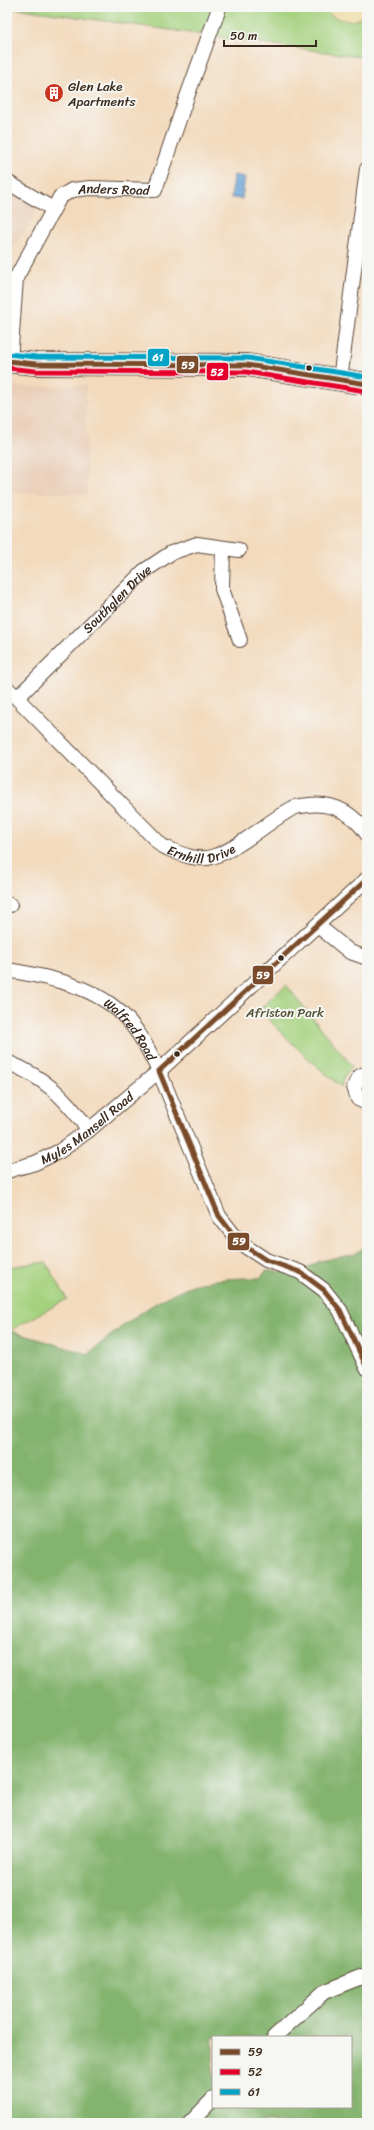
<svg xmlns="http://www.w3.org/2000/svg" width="374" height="2130" font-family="Sriracha,sans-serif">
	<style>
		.built { fill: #eaceb7 }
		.green { fill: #a4d17e; stroke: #707e4e }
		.forest { fill: #83b36d; stroke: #5f6e46; fill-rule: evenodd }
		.sand { fill: #eeda9e; stroke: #94825e }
		.water { fill: #659fd4; stroke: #506479 }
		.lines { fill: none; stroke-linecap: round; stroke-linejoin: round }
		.street-casing { stroke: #574436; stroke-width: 16 }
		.primary-casing { stroke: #574436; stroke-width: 24 }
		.street { stroke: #fff; stroke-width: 14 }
		.primary { stroke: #fff; stroke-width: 22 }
		.bus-1-casing { stroke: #f6f6f2; stroke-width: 8 }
		.bus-2-casing { stroke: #f6f6f2; stroke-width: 8 }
		.bus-3-casing { stroke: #f6f6f2; stroke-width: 8 }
		.bus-1 { stroke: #7a4b2a; stroke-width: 5 }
		.bus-2 { stroke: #e4002b; stroke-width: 5 }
		.bus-3 { stroke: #03a3c5; stroke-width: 5 }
		.bus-dot { fill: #3b2a1e; stroke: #f6f6f2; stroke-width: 1.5 }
		.labels { text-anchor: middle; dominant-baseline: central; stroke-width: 4; stroke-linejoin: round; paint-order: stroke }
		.poi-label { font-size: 13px; fill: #3b2a1e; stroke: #f6f6f2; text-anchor: start }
		.street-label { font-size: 13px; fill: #3b2a1e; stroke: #f6f6f2 }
		.park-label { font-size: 13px; fill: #555436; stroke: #f6f6f2 }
		.line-badge { stroke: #f6f6f2; stroke-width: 1.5 }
		.badge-label { font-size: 11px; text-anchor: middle; font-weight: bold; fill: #fff }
	</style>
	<rect width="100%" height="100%" fill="#f6f6f2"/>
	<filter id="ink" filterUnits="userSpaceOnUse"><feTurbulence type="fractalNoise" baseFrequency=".025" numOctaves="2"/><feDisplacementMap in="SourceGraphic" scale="8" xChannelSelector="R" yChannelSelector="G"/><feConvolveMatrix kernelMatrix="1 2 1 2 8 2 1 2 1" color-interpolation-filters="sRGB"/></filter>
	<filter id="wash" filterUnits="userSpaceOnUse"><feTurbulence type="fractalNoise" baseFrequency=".012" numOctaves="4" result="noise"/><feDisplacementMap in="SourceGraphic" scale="16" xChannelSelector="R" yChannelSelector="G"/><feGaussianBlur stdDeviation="0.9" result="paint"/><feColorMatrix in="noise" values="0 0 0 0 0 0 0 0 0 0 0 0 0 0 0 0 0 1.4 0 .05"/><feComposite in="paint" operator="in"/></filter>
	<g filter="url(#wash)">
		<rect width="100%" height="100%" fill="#f3dabd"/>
		<path class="built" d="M7,190L38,209L7,259Z
			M86,385L87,494L7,492V401L12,386L37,387Z"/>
		<path class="green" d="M7,7H363L367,8V58Z
			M286,985L352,1066L343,1078L341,1087L301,1052L259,1010Z
			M46,1262L67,1299L7,1332V1267Z"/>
		<path class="forest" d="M367,1247V2123H7V1330L88,1354C120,1328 154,1299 193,1285C215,1278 238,1278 260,1278L266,1271L300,1272L320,1261L353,1254ZM213,2037H351V2107H213Z"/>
		<path class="sand" d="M324,7H367V13C356,26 331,21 324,7Z"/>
		<path class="water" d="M234,175L245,177L242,199L231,198Z"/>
	</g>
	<g filter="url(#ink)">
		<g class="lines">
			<g class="street-casing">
				<g id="street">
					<path d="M7,182L53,209"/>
					<path id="s1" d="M10,362L16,278L60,197L72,190L90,188L155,190L184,105L218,11"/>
					<path d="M340,380L367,169"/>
					<path d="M223,548L222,589L240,640"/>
					<path id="s2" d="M7,688L162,846C177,852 194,862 212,857C243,847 265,823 293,808C297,806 303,806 308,805C334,802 353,813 367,834"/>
					<path id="s3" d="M17,698L144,571L171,553L197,544L239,550"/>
					<path d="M7,904L10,905"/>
					<path d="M317,925L350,952L367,958"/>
					<path id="s4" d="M7,970C49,977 97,986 127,1019C141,1034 150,1053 159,1071L219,1216L240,1243L266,1260L300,1272L324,1290L340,1310L367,1368"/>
					<path d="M7,1062C46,1078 64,1097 89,1130"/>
					<path d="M367,1073L360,1076L354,1087L358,1099L367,1103"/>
					<path id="s5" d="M7,1171L35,1163L60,1151L89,1130L159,1071L367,879"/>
					<path d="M274,2037L324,1992L361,1977L367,1980"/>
					<path d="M190,2123L213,2099"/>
				</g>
			</g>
			<g class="primary-casing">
				<path id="primary" d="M7,361L36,364L247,365L367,384"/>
			</g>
			<use href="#street" class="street"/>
			<use href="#primary" class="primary"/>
			<g class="bus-1-casing">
				<path id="bus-1" d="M7,361L36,364L247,365L367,384
					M159,1071L219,1216L240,1243L266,1260L300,1272L324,1290L340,1310L367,1368
					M159,1071L367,879"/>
			</g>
			<g class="bus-2-casing">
				<path id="bus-2" d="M7,368L36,371L246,372L366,391"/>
			</g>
			<g class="bus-3-casing">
				<path id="bus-3" d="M8,354L36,357L248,358L367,377"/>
			</g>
			<use href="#bus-1" class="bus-1"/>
			<use href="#bus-2" class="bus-2"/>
			<use href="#bus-3" class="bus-3"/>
		</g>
	</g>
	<defs>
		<g id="building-disc" transform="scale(1)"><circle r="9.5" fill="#c8321e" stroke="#f6f6f2"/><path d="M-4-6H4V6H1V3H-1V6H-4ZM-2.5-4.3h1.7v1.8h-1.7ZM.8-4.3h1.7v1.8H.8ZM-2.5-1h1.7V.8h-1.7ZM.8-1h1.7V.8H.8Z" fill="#fff"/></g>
	</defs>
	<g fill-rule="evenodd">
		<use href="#building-disc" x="54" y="93"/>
	</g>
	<g class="bus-dot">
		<circle cx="309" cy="368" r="3.5"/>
		<circle cx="281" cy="958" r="3.5"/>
		<circle cx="177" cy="1054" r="3.5"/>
	</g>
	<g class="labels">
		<g class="poi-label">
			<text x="68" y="86">Glen Lake<tspan x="68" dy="15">Apartments</tspan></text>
		</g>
		<g class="street-label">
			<text stroke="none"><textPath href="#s1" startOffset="232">Anders Road</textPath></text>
			<text stroke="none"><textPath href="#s3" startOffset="141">Southglen Drive</textPath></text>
			<text stroke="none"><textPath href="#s2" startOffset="263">Ernhill Drive</textPath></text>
			<text stroke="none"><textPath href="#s4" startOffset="142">Walfred Road</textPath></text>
			<text stroke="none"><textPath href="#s5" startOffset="92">Myles Mansell Road</textPath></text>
		</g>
		<g class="park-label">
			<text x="285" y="1012">Afriston Park</text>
		</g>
	</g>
	<g class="line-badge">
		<rect x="147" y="348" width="23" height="19" rx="4" fill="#03a3c5"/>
		<rect x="176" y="355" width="23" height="19" rx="4" fill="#7a4b2a"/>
		<rect x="206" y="362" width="23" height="19" rx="4" fill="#e4002b"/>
		<rect x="252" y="965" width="22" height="20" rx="4" fill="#7a4b2a"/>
		<rect x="227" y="1232" width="23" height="19" rx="4" fill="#7a4b2a"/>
	</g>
	<g class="badge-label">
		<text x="158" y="361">61</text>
		<text x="188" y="369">59</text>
		<text x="217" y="376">52</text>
		<text x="263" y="979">59</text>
		<text x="239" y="1245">59</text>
	</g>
	<rect width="374" height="2130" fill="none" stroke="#f6f6f2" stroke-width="24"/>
	<rect x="212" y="2036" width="140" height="72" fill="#f6f6f2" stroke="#aba49d"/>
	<rect x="220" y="2049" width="20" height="6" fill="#7a4b2a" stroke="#aba49d"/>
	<text x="248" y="2056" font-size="12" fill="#3b2a1e">59</text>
	<rect x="220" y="2069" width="20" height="6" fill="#e4002b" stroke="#aba49d"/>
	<text x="248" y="2076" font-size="12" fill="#3b2a1e">52</text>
	<rect x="220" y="2089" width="20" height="6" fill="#03a3c5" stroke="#aba49d"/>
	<text x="248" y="2096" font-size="12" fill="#3b2a1e">61</text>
	<path d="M224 40v6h92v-6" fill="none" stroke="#3b2a1e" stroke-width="2"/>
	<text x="230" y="40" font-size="12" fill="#3b2a1e" stroke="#f6f6f2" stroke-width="3" paint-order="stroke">50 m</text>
</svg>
